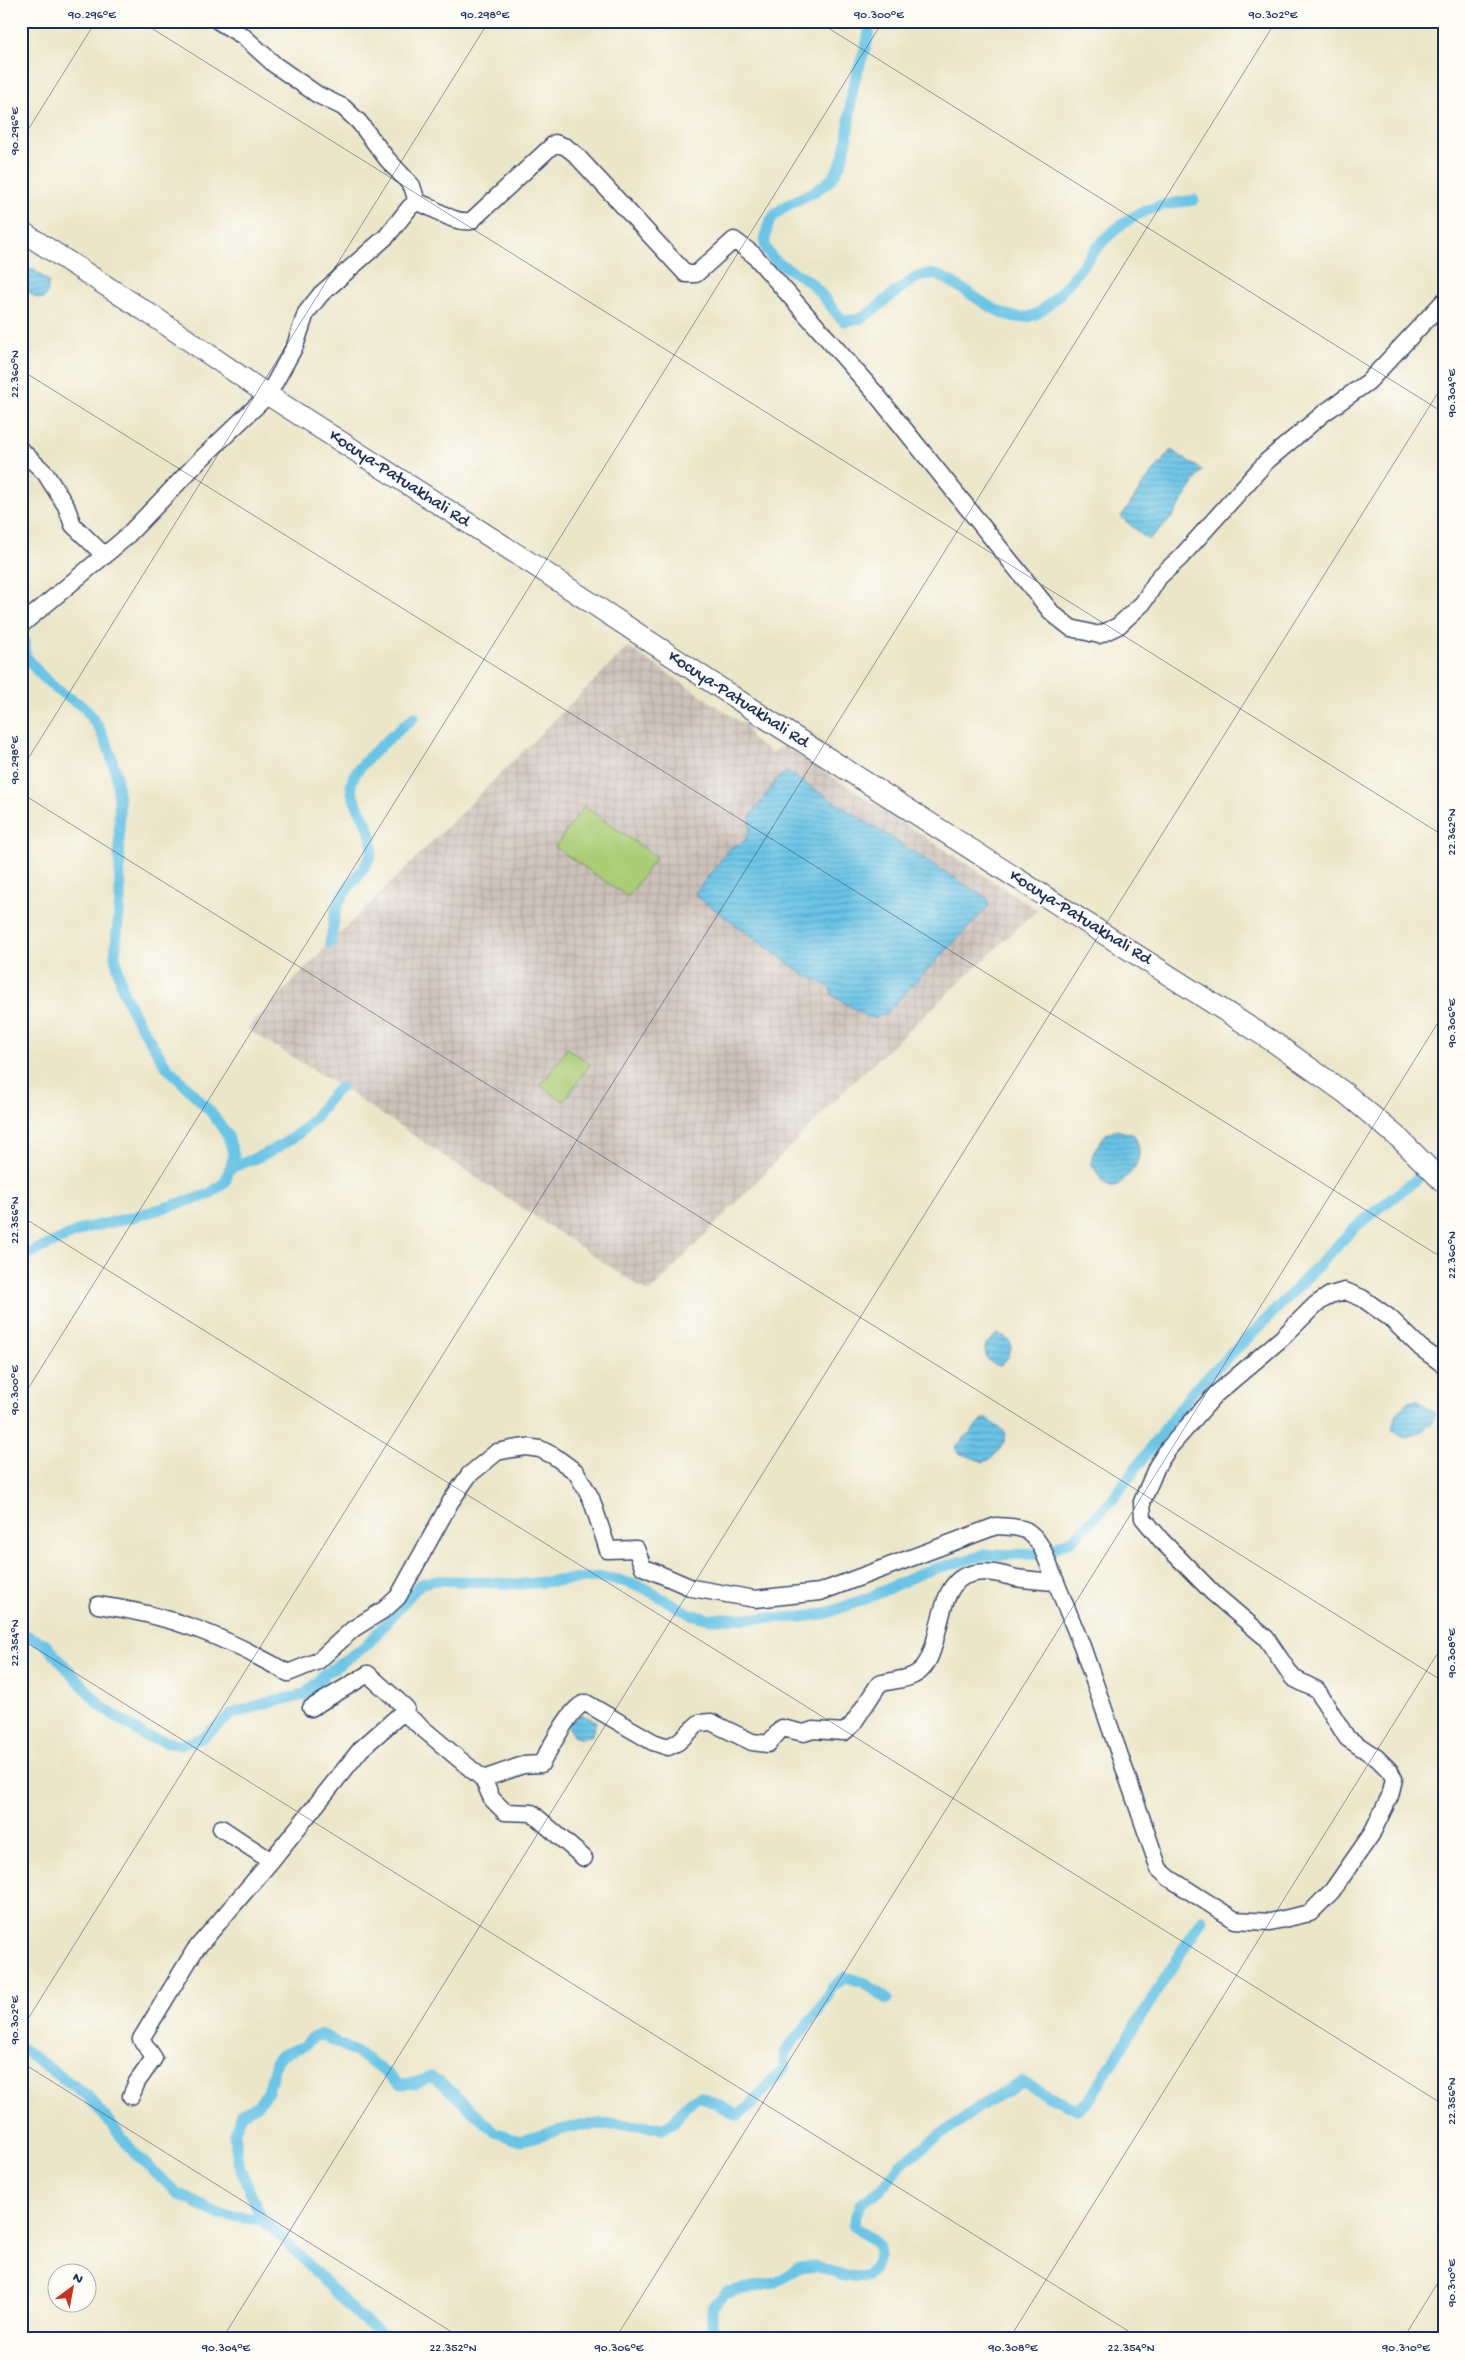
<svg xmlns="http://www.w3.org/2000/svg" width="1465" height="2360" font-family="'Gochi Hand',sans-serif">
	<style>
		.industrial { fill: url(#industrial-grid) }
		.green { fill: #abcd76; stroke: #637e6a }
		.water { fill: url(#water-rules); stroke: #427aa2 }
		.lines { fill: none; stroke-linecap: round; stroke-linejoin: round }
		.canal { stroke: #69c4e6; stroke-width: 11 }
		.minor-casing { stroke: #3a4a6e; stroke-width: 19 }
		.major-casing { stroke: #3a4a6e; stroke-width: 22 }
		.minor { stroke: #fff; stroke-width: 16 }
		.major { stroke: #fff; stroke-width: 20 }
		.ticks { fill: none; stroke: #1b2f5e; stroke-width: 1; stroke-opacity: 0.45 }
		.labels { text-anchor: middle; dominant-baseline: central; stroke-width: 4; stroke-linejoin: round; paint-order: stroke }
		.street-label { font-size: 18px; fill: #1b2f5e; stroke: #fdfcf7 }
		.neatline { fill: none; stroke: #1b2f5e; stroke-width: 2 }
		.ticks-label { font-size: 12px; text-anchor: middle; fill: #1b2f5e }
	</style>
	<defs>
		<pattern id="industrial-grid" width="8" height="8" patternUnits="userSpaceOnUse" patternTransform="scale(1.25)"><rect width="8" height="8" fill="#cdc2b9"/><path d="M0 4h8M4 0v8" fill="none" stroke="#afa7a1"/></pattern>
		<pattern id="water-rules" width="6" height="5" patternUnits="userSpaceOnUse" patternTransform="scale(1.25)"><rect width="6" height="5" fill="#69c4e6"/><path d="M0 2.5h6" fill="none" stroke="#56a0be"/></pattern>
	</defs>
	<rect width="100%" height="100%" fill="#fdfcf7"/>
	<filter id="ink" filterUnits="userSpaceOnUse"><feTurbulence type="fractalNoise" baseFrequency=".02" numOctaves="2"/><feDisplacementMap in="SourceGraphic" scale="10" xChannelSelector="R" yChannelSelector="G"/><feConvolveMatrix kernelMatrix="1 2 1 2 8 2 1 2 1" color-interpolation-filters="sRGB"/></filter>
	<filter id="wash" filterUnits="userSpaceOnUse"><feTurbulence type="fractalNoise" baseFrequency=".0096" numOctaves="4" result="noise"/><feDisplacementMap in="SourceGraphic" scale="20" xChannelSelector="R" yChannelSelector="G"/><feGaussianBlur stdDeviation="1.12" result="paint"/><feColorMatrix in="noise" values="0 0 0 0 0 0 0 0 0 0 0 0 0 0 0 0 0 1.4 0 .05"/><feComposite in="paint" operator="in"/></filter>
	<g filter="url(#wash)">
		<rect width="100%" height="100%" fill="#ece6c8"/>
		<path class="industrial" d="M628,647L748,727L751,739L772,753L784,745L1037,910L849,1086L649,1293L341,1087L247,1029L330,943Z"/>
		<path class="green" d="M584,806L656,857L628,897L555,847Z
			M567,1048L590,1064L564,1101L541,1086Z"/>
		<path class="water" d="M26,268L34,270L48,281V292L43,299L35,297L21,286V273Z
			M1171,450L1202,470L1171,519L1148,540L1121,517L1145,482Z
			M787,772L988,899V907L886,1013L876,1018L867,1017L832,995L830,988L824,983L806,976L696,896V892L730,848L745,841L749,833L750,817L779,777Z
			M1117,1130L1134,1135C1147,1160 1133,1171 1116,1187H1110L1103,1182L1091,1163L1094,1150L1106,1134Z
			M997,1334L1005,1337L1011,1343C1012,1353 1007,1360 999,1366C987,1363 985,1357 985,1345Z
			M1416,1399L1434,1413C1437,1427 1415,1435 1404,1438L1393,1431C1391,1418 1404,1402 1416,1399Z
			M983,1419H988L1006,1433C1005,1444 995,1459 984,1462L959,1453L956,1450L957,1445Z
			M580,1714L596,1721L592,1735L582,1739L573,1736L567,1725Z"/>
		<g class="lines">
			<path class="canal" d="M869,21C871,44 857,66 853,88C847,117 852,155 831,179C812,200 770,201 766,234C766,237 764,242 765,245C770,265 798,271 811,283C822,294 832,309 844,321C849,320 854,320 859,319C881,310 912,268 936,275C966,284 1002,328 1034,315C1045,311 1064,289 1072,279C1096,247 1119,217 1160,206C1171,203 1183,202 1194,200
				M330,943C334,928 332,917 339,902C346,887 369,866 372,851C374,836 367,823 360,811C356,804 351,795 351,786C351,767 399,731 414,717
				M232,1167C259,1158 288,1145 309,1124C321,1112 327,1097 341,1087
				M21,1257L86,1228L126,1219L208,1195L225,1182L234,1156L228,1136L211,1112L166,1066L134,1015L123,991L115,956L120,900L119,801L116,774L109,749L99,728L85,708L56,689L39,673L25,655V641
				M21,1633L44,1643L102,1707L145,1736L180,1745L202,1738L232,1714L266,1703L304,1695L324,1675L367,1645L420,1584L436,1580L521,1584L598,1577L619,1580L642,1587L690,1614L709,1619L803,1617L824,1614L868,1598L924,1572L984,1555L1037,1554L1050,1550L1073,1539L1113,1499L1193,1391L1262,1324L1355,1227L1444,1158
				M21,2048L88,2096L136,2155L177,2193L218,2214L262,2220
				M388,2339L356,2314L281,2236L262,2220L238,2163L234,2133L242,2114L257,2105L268,2092L276,2061L281,2055L304,2046L312,2038L321,2034L366,2058L400,2084L415,2083L431,2077L443,2084L495,2132L520,2141L579,2125L615,2124L664,2128L674,2122L685,2106L700,2096L738,2115L750,2106L785,2067L784,2053L819,2010L832,1988L845,1977L863,1982L887,1999
				M712,2339V2308L726,2292L775,2283L798,2268L816,2266L844,2276L866,2277C890,2249 880,2242 853,2226L860,2203L882,2189L900,2164L982,2105L1022,2082L1077,2110L1089,2100L1202,1919"/>
		</g>
	</g>
	<g filter="url(#ink)">
		<g class="lines">
			<g class="minor-casing">
				<path id="minor" d="M218,21L243,36L275,65L318,95L343,107L359,122L387,159L412,186L417,202
					M21,450L45,473L66,506L73,525L105,556
					M21,625L124,539L201,459L268,395L295,346L306,313L321,294L387,236L410,207L417,202C436,207 451,224 471,221L555,143L566,147L575,154L686,274H696L734,240L754,255L876,394L1052,613L1071,628L1099,635L1118,626L1143,603L1159,577L1180,558L1267,461L1324,413L1368,382L1444,301
					M98,1605C172,1615 223,1636 288,1673L318,1661L353,1629L385,1609L398,1597L451,1501L469,1475L497,1452L512,1449L526,1447L540,1449L554,1456L576,1472L591,1498L608,1550L636,1549L643,1567L692,1588L755,1599L820,1592L996,1526C1021,1528 1028,1525 1042,1548L1082,1646L1159,1869L1169,1878L1235,1920L1270,1922L1310,1913L1332,1891L1371,1835L1390,1796L1394,1779L1390,1771L1377,1758L1347,1738L1317,1690L1293,1678L1266,1638L1213,1593L1162,1541L1143,1518L1142,1502L1157,1466L1168,1449L1215,1395L1282,1338L1315,1305L1330,1295L1345,1291L1362,1298L1390,1318L1421,1348L1444,1365
					M311,1708L368,1674L406,1708L403,1712L483,1779L492,1799L505,1812L532,1813L584,1858
					M483,1779L523,1765L541,1764C549,1751 571,1705 586,1703L653,1742L668,1747L678,1742L699,1723L711,1722L752,1742L768,1744L782,1728L804,1733L813,1730L844,1732L852,1725L879,1684C893,1679 911,1681 922,1669C943,1648 935,1581 971,1574C987,1570 1000,1574 1016,1578C1029,1580 1042,1581 1055,1582
					M221,1828L271,1861L361,1749L403,1712
					M131,2096L137,2082L154,2058L141,2039L195,1950L271,1861"/>
			</g>
			<g class="major-casing">
				<path id="major" d="M21,231L159,320L268,395L540,569L770,721L1275,1043L1345,1093L1400,1139L1444,1183"/>
			</g>
			<use href="#minor" class="minor"/>
			<use href="#major" class="major"/>
		</g>
	</g>
	<path class="ticks" d="M140,21L1444,836M817,21L1444,413M21,141L96,21M21,370L1444,1259M21,770L489,21M21,793L1444,1682M21,1216L1444,2105M21,1400L883,21M21,1639L1141,2339M21,2030L1276,21M21,2062L463,2339M222,2339L1444,383M615,2339L1444,1013M1009,2339L1444,1643M1403,2339L1444,2273"/>
	<g class="labels">
		<g class="street-label">
			<text transform="translate(399 479) rotate(33)">Kocuya-Patuakhali Rd</text>
			<text transform="translate(738 700) rotate(33)">Kocuya-Patuakhali Rd</text>
			<text transform="translate(1080 918) rotate(32)">Kocuya-Patuakhali Rd</text>
		</g>
	</g>
	<rect width="1465" height="2360" fill="none" stroke="#fdfcf7" stroke-width="55"/>
	<g transform="translate(72 2288) rotate(32)"><circle r="24" fill="#fdfcf7" stroke="#a3aaba"/>
	<path d="M0-4L9 19L0 12L-9 19Z" fill="#c8321e"/>
	<text y="-8" font-size="14" font-weight="bold" text-anchor="middle" fill="#1b2f5e">N</text>
	</g>
	<rect x="28" y="28" width="1410" height="2304" class="neatline"/>
	<g class="ticks-label">
		<text x="92" y="18">90.296°E</text>
		<text x="485" y="18">90.298°E</text>
		<text x="879" y="18">90.300°E</text>
		<text x="1273" y="18">90.302°E</text>
		<text transform="translate(14 131) rotate(-90)" y="4">90.296°E</text>
		<text transform="translate(14 374) rotate(-90)" y="4">22.360°N</text>
		<text transform="translate(1451 393) rotate(-90)" y="4">90.304°E</text>
		<text transform="translate(14 760) rotate(-90)" y="4">90.298°E</text>
		<text transform="translate(1451 832) rotate(-90)" y="4">22.362°N</text>
		<text transform="translate(1451 1023) rotate(-90)" y="4">90.306°E</text>
		<text transform="translate(14 1220) rotate(-90)" y="4">22.356°N</text>
		<text transform="translate(1451 1255) rotate(-90)" y="4">22.360°N</text>
		<text transform="translate(14 1390) rotate(-90)" y="4">90.300°E</text>
		<text transform="translate(14 1643) rotate(-90)" y="4">22.354°N</text>
		<text transform="translate(1451 1653) rotate(-90)" y="4">90.308°E</text>
		<text transform="translate(14 2020) rotate(-90)" y="4">90.302°E</text>
		<text transform="translate(1451 2101) rotate(-90)" y="4">22.356°N</text>
		<text transform="translate(1451 2283) rotate(-90)" y="4">90.310°E</text>
		<text x="226" y="2351">90.304°E</text>
		<text x="453" y="2351">22.352°N</text>
		<text x="619" y="2351">90.306°E</text>
		<text x="1013" y="2351">90.308°E</text>
		<text x="1131" y="2351">22.354°N</text>
		<text x="1406" y="2351">90.310°E</text>
	</g>
</svg>
